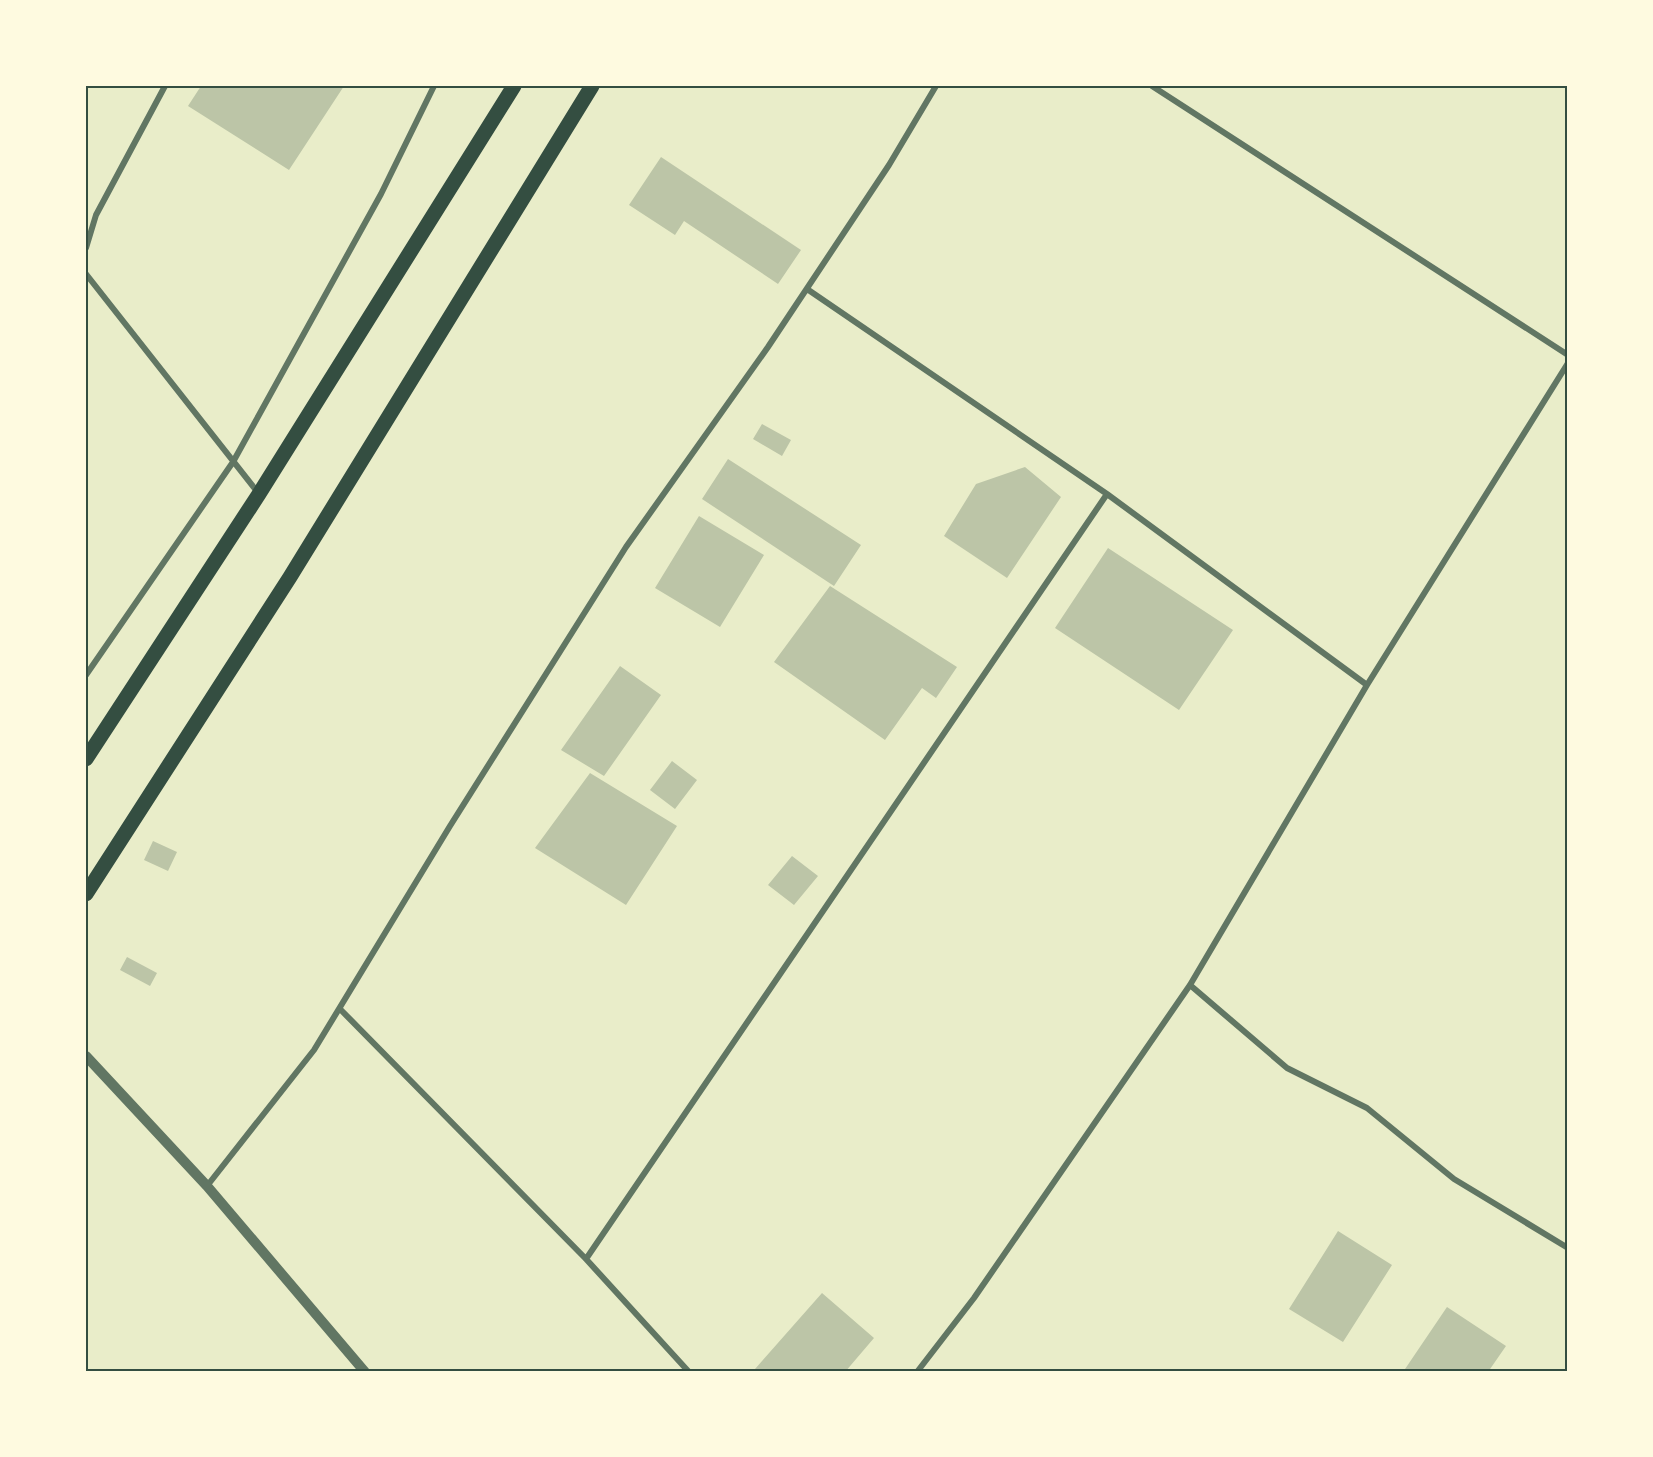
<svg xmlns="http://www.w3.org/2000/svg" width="1653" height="1457" font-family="Arial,sans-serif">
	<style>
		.building { fill: #bcc5a7 }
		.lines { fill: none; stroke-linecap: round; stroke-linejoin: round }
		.minor { stroke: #617663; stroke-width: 6 }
		.tertiary { stroke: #617663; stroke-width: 10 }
		.primary { stroke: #344e41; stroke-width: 15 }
		.neatline { fill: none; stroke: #344e41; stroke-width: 2 }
	</style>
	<rect width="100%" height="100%" fill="#e9edc9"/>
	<path class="building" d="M201,86H344L289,170L188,106Z
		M661,157L801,250L778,284L684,221L675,235L629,205Z
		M762,424L791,440L782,456L753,439Z
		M728,459L861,545L834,586L702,499Z
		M1025,467L1061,497L1007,578L944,536L976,484Z
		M699,516L764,555L720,627L655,588Z
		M1108,548L1233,630L1179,710L1055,628Z
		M830,586L957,667L936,698L922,688L885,740L774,662Z
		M620,666L661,695L604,776L561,750Z
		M672,761L697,780L675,809L650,790Z
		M590,773L677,826L626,905L535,848Z
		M153,841L177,852L168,871L144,860Z
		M792,856L818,876L794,905L768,885Z
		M127,957L157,973L150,986L120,970Z
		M1338,1231L1392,1265L1343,1342L1289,1309Z
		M822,1293L874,1338L845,1372H758L755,1369Z
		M1447,1307L1506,1346L1488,1372H1403Z"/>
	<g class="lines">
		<path class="minor" d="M1152,86L1568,355
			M86,248L96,215L165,86
			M86,274L259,494
			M807,289L1107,494L1367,685
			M86,675L233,462L381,194L434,86
			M1190,985L1287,1068L1367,1108L1454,1179L1568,1248
			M340,1009L586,1259L689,1372
			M207,1186L314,1050L450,826L626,547L768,347L889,165L936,86
			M586,1259L1107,494
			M917,1372L974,1298L1190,985L1367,685L1568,363"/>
		<path class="tertiary" d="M86,1056L207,1186L365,1372"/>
		<path class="primary" d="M86,759L259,494L514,86
			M86,894L290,577L592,86"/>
	</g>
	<rect width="1653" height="1457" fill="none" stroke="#fefae0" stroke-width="174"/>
	<rect x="87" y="87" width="1479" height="1283" class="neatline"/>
</svg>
